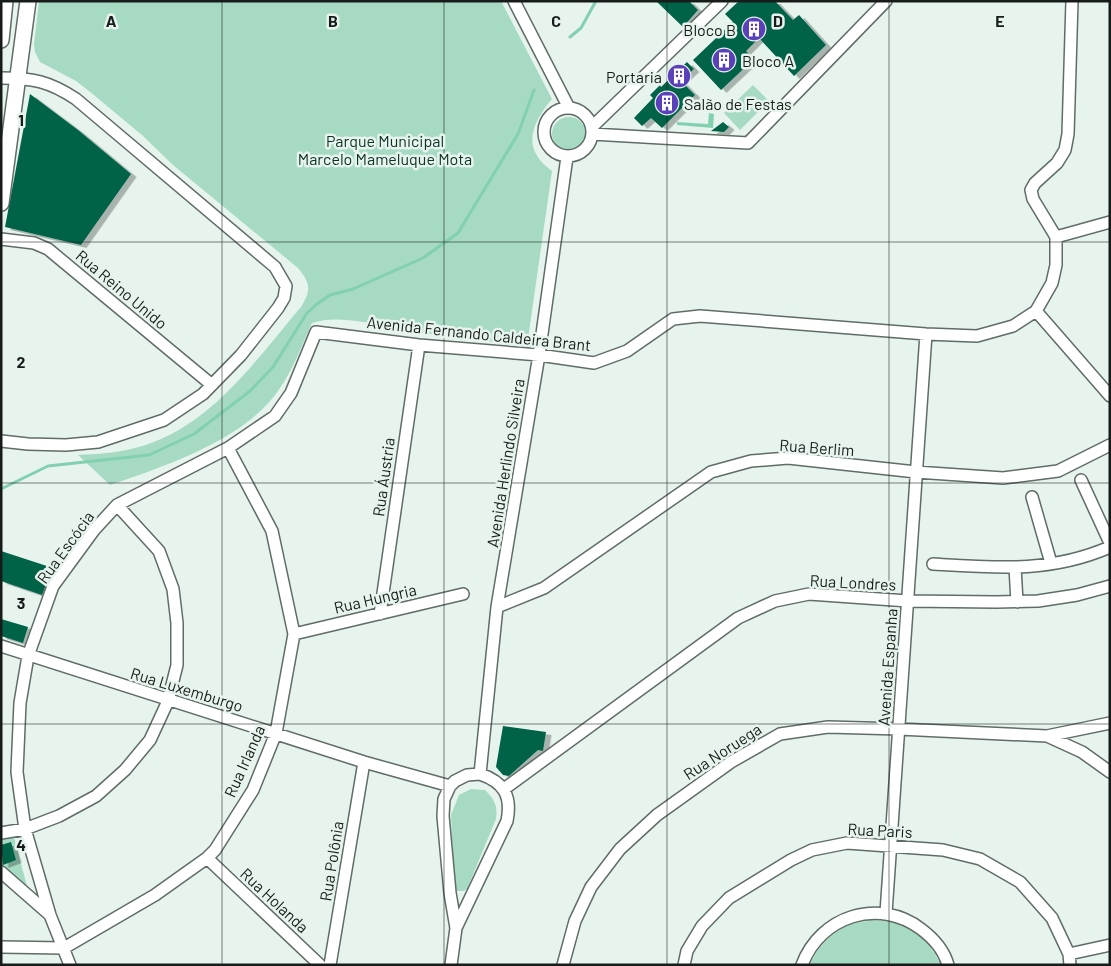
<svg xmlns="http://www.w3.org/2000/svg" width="1111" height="966" font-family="Barlow,sans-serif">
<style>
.green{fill:#a6dac3}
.water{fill:#82d0b0}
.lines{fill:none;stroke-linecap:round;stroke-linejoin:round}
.stream{stroke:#82d0b0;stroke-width:3}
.building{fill:#026247;filter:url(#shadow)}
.minor-casing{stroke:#606c66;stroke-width:14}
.tertiary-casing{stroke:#606c66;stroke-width:18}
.minor{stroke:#fff;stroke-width:11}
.tertiary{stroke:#fff;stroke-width:15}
.grid{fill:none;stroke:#171c1a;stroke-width:1;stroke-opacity:0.55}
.labels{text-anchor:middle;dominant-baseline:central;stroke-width:5;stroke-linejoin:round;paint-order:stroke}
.poi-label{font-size:16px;fill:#171c1a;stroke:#e6f4ed;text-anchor:end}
.park-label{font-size:16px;fill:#0d3225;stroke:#e6f4ed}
.street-label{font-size:16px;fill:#171c1a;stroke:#e6f4ed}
.grid-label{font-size:16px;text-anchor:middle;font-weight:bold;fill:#171c1a;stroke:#e6f4ed;stroke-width:5;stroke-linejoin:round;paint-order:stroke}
</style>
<defs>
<filter id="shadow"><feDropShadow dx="5.5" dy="3" stdDeviation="0" flood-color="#0004"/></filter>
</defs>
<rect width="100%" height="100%" fill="#e6f4ed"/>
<path class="green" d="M39 1H501L552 99C531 124 521 149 552 171L527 346C490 341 452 337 415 332 384 327 342 313 312 323 302 344 294 368 280 388 247 439 166 466 110 485L78 455C97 454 116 453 135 448 209 429 254 362 301 307 311 290 311 284 298 268L173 165 143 136 89 91 76 81 40 62 35 52 34 45Z
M753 85 769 101 740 130 724 113Z
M552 134a17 17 0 1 1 34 0a17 17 0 1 1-34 0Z
M471 789 485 790C494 799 498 805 496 819L467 889 464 891H457L454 884 451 815 459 795Z
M14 837 28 890 1 866V838Z
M872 920C880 921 889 921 896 923 917 929 932 946 941 965H810C817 947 831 933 849 925 856 922 865 922 872 920Z"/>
<path class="water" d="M709 113 714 114 713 128 677 125V122L708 124Z"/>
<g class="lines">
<path class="stream" d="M570 37 581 28 596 1
M1 489 48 466 149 455 194 434 250 391 273 367 307 313 317 304 330 295 353 289 423 258 458 233 518 134 534 90"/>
</g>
<path class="building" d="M656 1H689L698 10 683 27Z
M739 1H775L793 20 799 15 826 45 794 76 759 38 746 51 754 59 721 90 693 60 733 22 725 14Z
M687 62 694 69 681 81 695 95 662 128 651 118 642 126 634 118 653 98 650 95 660 85 661 87Z
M30 94 78 130 131 174 81 245 5 227Z
M723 122 729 127 724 132 711 131Z
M1 551 56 569 47 582 42 595 1 581Z
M1 619 28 627 23 643 1 636Z
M503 726 546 732 543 751 538 750 509 776 503 775 496 767Z
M11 842 16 860 3 865 1 845Z"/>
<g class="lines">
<g class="minor-casing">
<path id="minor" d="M514 1 569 108
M1 78C32 78 49 81 76 99L275 267 286 286 284 298 278 308 241 355 203 394 164 420 98 442 66 445 28 444 1 441
M544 132a24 24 0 1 1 48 0a24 24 0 1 1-48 0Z
M592 127 722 1
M592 134 748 143 886 1
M1056 237 1110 222
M1 239 34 243 48 249 212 385
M1036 311 1110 396
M1081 480 1110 543
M1032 497 1051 563
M933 564C997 568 1050 573 1110 547
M1015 567 1017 602
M497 607 544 588 711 472 751 461 788 458 916 472 1003 478 1058 471 1110 445
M380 614 419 345
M294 634 463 594
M1 646 364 762 450 786
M1047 736 1082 752 1110 772
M480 774 497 607 539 355 567 157
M480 774C504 782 512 796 507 821L456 928 450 893 443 816 444 799 450 786 455 781 467 775Z
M504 789 738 618 775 601 809 594 908 601 996 602 1038 601 1077 595 1110 586
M1 833 25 829 59 816 96 796 125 770 150 740 168 701 177 665V623L173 589 159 551 117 505
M207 858 320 965
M1 872 49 914
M886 913 926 334
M1 947 64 948 155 895 207 858 215 850 253 790 276 733 294 634 272 531 228 448
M1069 954 1110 945
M70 965 50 915 25 829 17 772 20 703 28 656 53 586 94 530 117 505 228 448 275 416 291 393 316 332 419 345 539 355 594 363 627 351 673 319 700 316 926 334 977 336 1013 326 1036 311 1052 283 1056 265V237L1033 199 1031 190 1035 183 1057 163 1065 150 1068 134 1072 1
M330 965 364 762
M451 965 456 928
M563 965 575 921 591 887 620 849 657 815 731 762 780 734 828 727 899 729 1047 736 1110 723
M684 965 687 951 702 926 729 898 791 860 812 850 847 843 943 850 980 859 1020 882 1052 918 1069 954 1070 965
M802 965C820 916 879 897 921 929 933 938 944 950 948 965"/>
</g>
<g class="tertiary-casing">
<path id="tertiary" d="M1 40 5 1
M1 203 28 1"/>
</g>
<use href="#minor" class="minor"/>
<use href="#tertiary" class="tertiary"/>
</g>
<path class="grid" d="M222 1V965M444 1V965M667 1V965M889 1V965M1 242H1110M1 483H1110M1 724H1110"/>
<defs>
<g id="building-disc" transform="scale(1.25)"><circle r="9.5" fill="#5a40b9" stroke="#e6f4ed"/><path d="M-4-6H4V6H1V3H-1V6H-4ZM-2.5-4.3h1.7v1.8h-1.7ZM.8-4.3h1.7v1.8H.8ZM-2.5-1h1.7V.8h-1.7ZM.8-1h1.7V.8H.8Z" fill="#fff"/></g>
</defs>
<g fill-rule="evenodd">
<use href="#building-disc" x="754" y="29"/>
<use href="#building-disc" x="724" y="60"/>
<use href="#building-disc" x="679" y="76"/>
<use href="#building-disc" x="667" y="103"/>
</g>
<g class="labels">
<g class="poi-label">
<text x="736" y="29">Bloco B</text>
<text x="742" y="60" text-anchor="start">Bloco A</text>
<text x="662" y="76">Portaria</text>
<text x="684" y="103" text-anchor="start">Salão de Festas</text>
</g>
<g class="park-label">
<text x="385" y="140">Parque Municipal<tspan x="385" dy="18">Marcelo Mameluque Mota</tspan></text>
</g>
<g class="street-label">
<text transform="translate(122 289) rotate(40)">Rua Reino Unido</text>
<text transform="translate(479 333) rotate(6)">Avenida Fernando Caldeira Brant</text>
<text transform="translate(817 447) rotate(4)">Rua Berlim</text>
<text transform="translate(505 463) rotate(-81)">Avenida Herlindo Silveira</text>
<text transform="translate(383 477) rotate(-82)">Rua Áustria</text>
<text transform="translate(65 547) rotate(-54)">Rua Escócia</text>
<text transform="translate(853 582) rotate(3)">Rua Londres</text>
<text transform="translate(375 598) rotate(-13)">Rua Hungria</text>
<text transform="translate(887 667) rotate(-86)">Avenida Espanha</text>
<text transform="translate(187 689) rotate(17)">Rua Luxemburgo</text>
<text transform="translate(722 751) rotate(-33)">Rua Noruega</text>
<text transform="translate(244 761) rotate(-66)">Rua Irlanda</text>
<text transform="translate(880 830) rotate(3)">Rua Paris</text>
<text transform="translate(331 861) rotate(-81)">Rua Polônia</text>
<text transform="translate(275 900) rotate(43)">Rua Holanda</text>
</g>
</g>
<g class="grid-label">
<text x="111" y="27">A</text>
<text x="333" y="27">B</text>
<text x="556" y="27">C</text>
<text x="778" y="27">D</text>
<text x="1000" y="27">E</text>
<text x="21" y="126">1</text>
<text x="21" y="368">2</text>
<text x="21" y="609">3</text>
<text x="21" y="851">4</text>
</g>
<rect width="1111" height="966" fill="none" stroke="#171c1a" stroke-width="5"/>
</svg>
